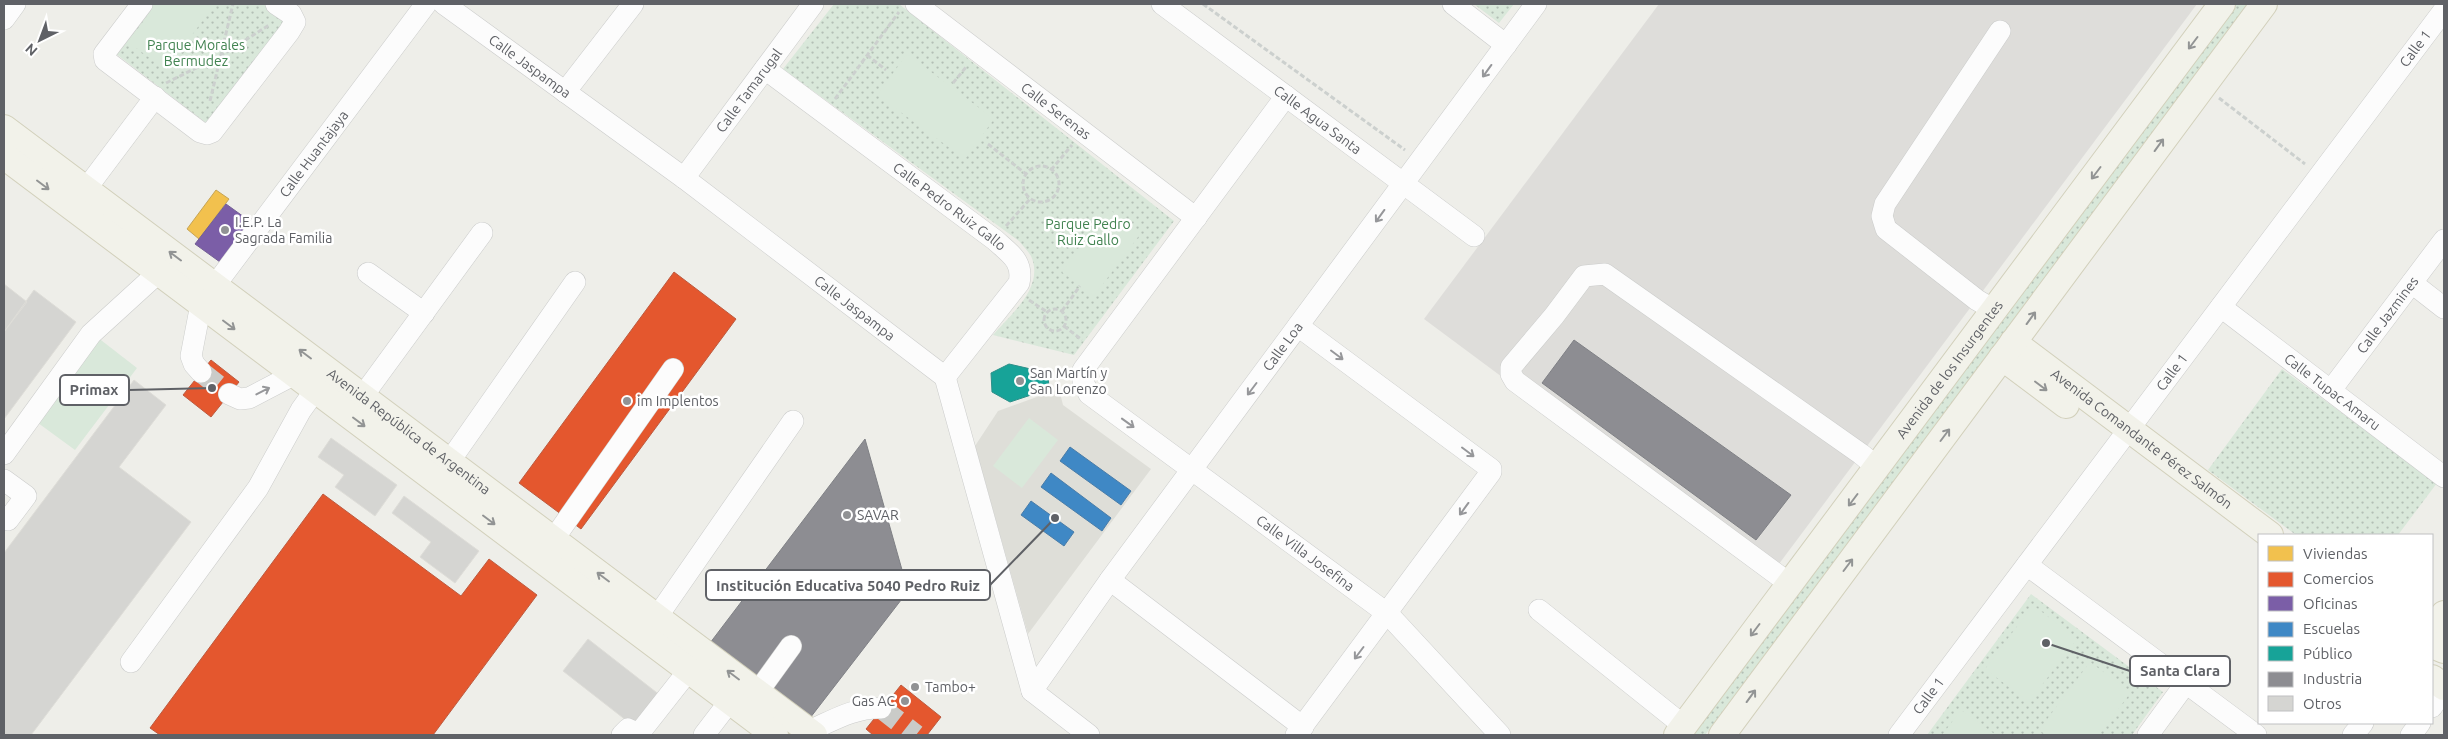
<svg xmlns="http://www.w3.org/2000/svg" width="2448" height="739" font-family="Ubuntu,sans-serif">
<style>
.industrial{fill:#deddda}
.education{fill:#deded8}
.grass{fill:url(#grass-dots)}
.garden{fill:#d9e8da}
.homes{fill:#f2c14e;stroke:#c6a455}
.shops{fill:#e4572e;stroke:#bc5a3f}
.offices{fill:#7b5ea7;stroke:#735f94}
.schools{fill:#3f88c5;stroke:#497ca8}
.public{fill:#17a398;stroke:#2d8f89}
.industry{fill:#8d8d92;stroke:#7f8085}
.building{fill:#d5d5d2;stroke:#deddd8}
.lines{fill:none;stroke-linecap:round;stroke-linejoin:round}
.minor-tunnel{stroke:#cacbc8;stroke-width:21;stroke-dasharray:21 11;stroke-linecap:butt}
.minor-casing{stroke:#cbcccb;stroke-width:22}
.major-casing{stroke:#d2d0bb;stroke-width:28}
.path{stroke:#ccd0ce;stroke-width:3;stroke-dasharray:5 2.5;stroke-linecap:butt}
.minor{stroke:#fcfcfc;stroke-width:21}
.major{stroke:#f2f2ea;stroke-width:26}
.oneway{stroke:#929494}
.oneway2{stroke:#96979a}
.poi-dot{fill:#919294;stroke:#fff;stroke-width:2}
.labels{text-anchor:middle;dominant-baseline:central;stroke-width:5;stroke-linejoin:round;paint-order:stroke}
.park-label{font-size:14px;fill:#428351;stroke:#fff}
.street-label{font-size:14px;fill:#5f6166;stroke:#fff}
.poi-label{font-size:14px;fill:#5f6166;stroke:#fff;text-anchor:start}
.leader{fill:none;stroke:#5f6166;stroke-width:2}
.callout-dot{fill:#5f6166;stroke:#fff;stroke-width:2}
.callout{fill:#fff;stroke:#5f6166;stroke-width:2}
.callout-label{font-size:15px;text-anchor:middle;font-weight:bold;fill:#5f6166}
</style>
<defs>
<pattern id="grass-dots" width="8" height="8" patternUnits="userSpaceOnUse" patternTransform="scale(1.25)"><rect width="8" height="8" fill="#d9e8da"/><path d="M2 2h.1M6 6h.1" fill="none" stroke="#b3bfb5" stroke-width="1.8" stroke-linecap="round"/></pattern>
</defs>
<rect width="100%" height="100%" fill="#eeeee9"/>
<path class="industrial" d="M1659 4H2197L1770 576 1424 319Z"/>
<path class="education" d="M1059 389 1063 405 1151 469 1028 634 975 446 998 411Z"/>
<path class="grass" d="M145 4H265L286 19 206 123 111 50Z
M834 4H899L1174 221 1074 355 993 335C1011 314 1045 287 1031 256 1028 251 1023 246 1019 241L783 69Z
M1474 4H1514L1499 23Z
M2234 4H2252L1705 735H1689Z
M2282 369 2437 483 2398 535H2296L2208 470Z
M2031 594 2163 692 2132 735H1927Z"/>
<path class="garden" d="M156 4H206L212 8 166 70 128 42Z
M907 54 994 119 965 159 877 95Z
M1109 209 1141 233 1094 296 1062 272Z
M97 337 137 368 75 450 34 420Z
M1029 418 1058 440 1022 488 993 466Z
M2033 605 2077 639 2029 702 1985 669Z
M2090 662 2131 692 2099 735H2046L2039 730Z
M1961 710 1996 735H1942Z"/>
<path class="homes" d="M216 190 229 199 199 239 187 229Z"/>
<path class="shops" d="M674 272 736 319 581 529 519 483Z
M211 360 239 382 211 417 183 395Z
M323 494 461 596 489 559 537 595 433 735H160L150 728Z
M901 685 941 717 927 735H873L866 729Z"/>
<path class="offices" d="M226 204 251 222 220 262 195 244Z"/>
<path class="schools" d="M1070 447 1131 491 1121 505 1060 461Z
M1051 473 1111 518 1102 531 1041 487Z
M1031 501 1074 532 1064 546 1021 515Z"/>
<path class="public" d="M1009 364 1048 373 1049 389 1010 402 992 392 991 373Z"/>
<path class="industry" d="M1574 340 1791 495 1756 540 1542 383Z
M865 439 908 591 810 718 710 643Z"/>
<path class="building" d="M4 284 27 302 4 332Z
M34 290 76 322 4 419V332Z
M134 380 166 405 119 467 191 522 31 735H4V553Z
M331 438 397 485 375 516 335 487 344 475 318 457Z
M404 496 479 551 455 583 420 557 431 542 392 513Z
M588 639 661 696 636 728 563 671Z"/>
<g class="lines">
<path class="minor-tunnel" d="M201 372 229 394
M881 708 916 735"/>
<g class="minor-casing">
<g id="minor">
<path d="M142 4 104 54 105 60 200 132 207 134 212 132 289 32 295 22 291 14 276 4"/>
<path id="s1" d="M444 4 684 178 945 377 1032 691 1089 735"/>
<path id="s2" d="M916 4 1196 218"/>
<path id="s3" d="M1162 4 1474 236"/>
<path d="M1453 4 1506 45"/>
<path d="M4 19 15 4"/>
<path id="s4" d="M765 69 995 240C1009 253 1024 261 1019 283L945 377"/>
<path d="M565 92 633 4"/>
<path id="s5" d="M1286 96 1083 370V382L1089 394 1388 614 1500 735"/>
<path id="s6" d="M684 178 813 4"/>
<path d="M86 189 155 97"/>
<path d="M368 273 424 313"/>
<path d="M2412 283 2444 308"/>
<path id="s7" d="M2221 307 2444 477"/>
<path d="M1994 310 1977 300 1886 229 1882 216 1885 204 2000 31"/>
<path id="s8" d="M201 372 194 364 191 356 201 304 426 4"/>
<path id="s9" d="M2331 390 2444 240"/>
<path d="M229 394 240 399 249 398 295 374"/>
<path d="M362 397 482 233"/>
<path d="M4 454 91 334 159 272"/>
<path d="M449 462 575 282"/>
<path d="M4 480 26 496 8 520"/>
<path d="M553 540 673 369"/>
<path d="M2027 565 2256 735"/>
<path d="M1110 580 1303 727"/>
<path d="M1790 584 1515 381 1511 374V367L1554 316 1584 276 1605 274 1861 454 1877 467"/>
<path d="M1539 610 1684 726"/>
<path d="M657 617 793 421"/>
<path d="M131 662 258 488 301 410 324 378"/>
<path id="s10" d="M1032 691 1110 580 1536 4"/>
<path d="M757 693 791 646"/>
<path d="M2432 707 2444 689"/>
<path d="M809 731C832 721 855 707 881 708"/>
<path d="M622 735 628 729 637 733 641 731 689 670"/>
<path d="M704 735 730 701"/>
<path d="M1296 735 1491 472V469L1298 326"/>
<path id="s11" d="M1899 735 2444 10"/>
<path d="M2148 735 2186 683"/>
<path d="M2353 735 2363 723"/>
<path d="M2411 735 2420 723"/>
</g>
</g>
<g class="major-casing">
<g id="major">
<path id="s12" d="M4 128 814 735"/>
<path d="M4 156 775 735"/>
<path id="s13" d="M2013 342 2270 535"/>
<path d="M2002 357 2066 405"/>
<path d="M2432 631 2444 614"/>
<path d="M2432 645 2444 650"/>
<path d="M2432 678 2444 687"/>
<path id="s14" d="M1677 735 2222 4"/>
<path d="M1722 735 2264 4"/>
</g>
</g>
<path class="path" d="M1203 4 1405 150
M867 55 886 70
M166 83 222 55 269 25
M953 83 967 66
M2219 98 2305 164
M835 99 899 12
M210 101 233 4
M988 144 1026 174
M1023 184a18 18 0 1 1 36 0a18 18 0 1 1-36 0Z
M1051 170 1072 145
M1006 226 1030 199
M1029 300 1047 312
M1044 320a11 11 0 1 1 22 0a11 11 0 1 1-22 0Z
M1062 311 1080 286
M1064 326 1082 340"/>
<use href="#minor" class="minor"/>
<use href="#major" class="major"/>
</g>
<defs><path id="oneway-shaft" d="M-6 0H5M1.5-3L5.5 0L1.5 3" fill="none" stroke-width="1.6" stroke-linecap="round" stroke-linejoin="round" transform="scale(1.25)"/></defs>
<g class="oneway">
<use href="#oneway-shaft" transform="translate(2193 43) rotate(127)"/>
<use href="#oneway-shaft" transform="translate(2159 145) rotate(-54)"/>
<use href="#oneway-shaft" transform="translate(2096 173) rotate(127)"/>
<use href="#oneway-shaft" transform="translate(43 185) rotate(37)"/>
<use href="#oneway-shaft" transform="translate(175 256) rotate(-143)"/>
<use href="#oneway-shaft" transform="translate(2031 318) rotate(-54)"/>
<use href="#oneway-shaft" transform="translate(229 325) rotate(37)"/>
<use href="#oneway-shaft" transform="translate(305 354) rotate(-143)"/>
<use href="#oneway-shaft" transform="translate(2041 386) rotate(37)"/>
<use href="#oneway-shaft" transform="translate(359 422) rotate(37)"/>
<use href="#oneway-shaft" transform="translate(1945 435) rotate(-53)"/>
<use href="#oneway-shaft" transform="translate(1853 500) rotate(127)"/>
<use href="#oneway-shaft" transform="translate(489 520) rotate(37)"/>
<use href="#oneway-shaft" transform="translate(1848 565) rotate(-53)"/>
<use href="#oneway-shaft" transform="translate(603 577) rotate(-143)"/>
<use href="#oneway-shaft" transform="translate(1755 630) rotate(127)"/>
<use href="#oneway-shaft" transform="translate(733 675) rotate(-143)"/>
<use href="#oneway-shaft" transform="translate(1751 696) rotate(-54)"/>
</g>
<g class="oneway2">
<use href="#oneway-shaft" transform="translate(1487 71) rotate(126)"/>
<use href="#oneway-shaft" transform="translate(1380 216) rotate(126)"/>
<use href="#oneway-shaft" transform="translate(1337 355) rotate(37)"/>
<use href="#oneway-shaft" transform="translate(1252 389) rotate(127)"/>
<use href="#oneway-shaft" transform="translate(263 391) rotate(-27)"/>
<use href="#oneway-shaft" transform="translate(1128 423) rotate(36)"/>
<use href="#oneway-shaft" transform="translate(1468 452) rotate(37)"/>
<use href="#oneway-shaft" transform="translate(1464 509) rotate(126)"/>
<use href="#oneway-shaft" transform="translate(1359 653) rotate(127)"/>
</g>
<g class="poi-dot">
<circle cx="225" cy="230" r="5"/>
<circle cx="1020" cy="381" r="5"/>
<circle cx="627" cy="401" r="5"/>
<circle cx="847" cy="515" r="5"/>
<circle cx="915" cy="687" r="5"/>
<circle cx="905" cy="701" r="5"/>
</g>
<g class="labels">
<g class="park-label">
<text x="196" y="45">Parque Morales<tspan x="196" dy="16">Bermudez</tspan></text>
<text x="1088" y="224">Parque Pedro<tspan x="1088" dy="16">Ruiz Gallo</tspan></text>
</g>
<g class="street-label">
<text stroke="none"><textPath href="#s11" startOffset="859">Calle 1</textPath></text>
<text stroke="none"><textPath href="#s1" startOffset="106">Calle Jaspampa</textPath></text>
<text stroke="none"><textPath href="#s6" startOffset="109">Calle Tamarugal</textPath></text>
<text stroke="none"><textPath href="#s2" startOffset="176">Calle Serenas</textPath></text>
<text stroke="none"><textPath href="#s3" startOffset="194">Calle Agua Santa</textPath></text>
<text stroke="none"><textPath href="#s8" startOffset="260">Calle Huantajaya</textPath></text>
<text stroke="none"><textPath href="#s4" startOffset="230">Calle Pedro Ruiz Gallo</textPath></text>
<text stroke="none"><textPath href="#s1" startOffset="511">Calle Jaspampa</textPath></text>
<text stroke="none"><textPath href="#s9" startOffset="94">Calle Jazmines</textPath></text>
<text stroke="none"><textPath href="#s10" startOffset="426">Calle Loa</textPath></text>
<text stroke="none"><textPath href="#s14" startOffset="456">Avenida de los Insurgentes</textPath></text>
<text stroke="none"><textPath href="#s11" startOffset="454">Calle 1</textPath></text>
<text stroke="none"><textPath href="#s7" startOffset="140">Calle Tupac Amaru</textPath></text>
<text stroke="none"><textPath href="#s12" startOffset="506">Avenida República de Argentina</textPath></text>
<text stroke="none"><textPath href="#s13" startOffset="161">Avenida Comandante Pérez Salmón</textPath></text>
<text stroke="none"><textPath href="#s5" startOffset="635">Calle Villa Josefina</textPath></text>
<text stroke="none"><textPath href="#s11" startOffset="49">Calle 1</textPath></text>
</g>
<g class="poi-label">
<text x="235" y="222">I.E.P. La<tspan x="235" dy="16">Sagrada Familia</tspan></text>
<text x="1030" y="373">San Martín y<tspan x="1030" dy="16">San Lorenzo</tspan></text>
<text x="637" y="401">im Implentos</text>
<text x="857" y="515">SAVAR</text>
<text x="925" y="687">Tambo+</text>
<text x="895" y="701" text-anchor="end">Gas AC</text>
</g>
</g>
<path class="leader" d="M212 388L129 390M1055 518L990 585M2046 643L2130 671"/>
<g class="callout-dot">
<circle cx="212" cy="388" r="5"/>
<circle cx="1055" cy="518" r="5"/>
<circle cx="2046" cy="643" r="5"/>
</g>
<g class="callout">
<rect x="60" y="375" width="69" height="30" rx="5"/>
<rect x="706" y="570" width="284" height="30" rx="5"/>
<rect x="2130" y="656" width="100" height="30" rx="5"/>
</g>
<g class="callout-label">
<text x="94" y="395">Primax</text>
<text x="848" y="591">Institución Educativa 5040 Pedro Ruiz</text>
<text x="2180" y="676">Santa Clara</text>
</g>
<rect width="2448" height="739" fill="none" stroke="#5f6166" stroke-width="10"/>
<rect x="2258" y="534" width="175" height="190" fill="#ffffff" stroke="#bfc0c2"/>
<rect x="2268" y="546" width="25" height="15" fill="#f2c14e" stroke="#bfc0c2"/>
<text x="2303" y="559" font-size="15" fill="#5f6166">Viviendas</text>
<rect x="2268" y="572" width="25" height="15" fill="#e4572e" stroke="#bfc0c2"/>
<text x="2303" y="584" font-size="15" fill="#5f6166">Comercios</text>
<rect x="2268" y="596" width="25" height="15" fill="#7b5ea7" stroke="#bfc0c2"/>
<text x="2303" y="609" font-size="15" fill="#5f6166">Oficinas</text>
<rect x="2268" y="622" width="25" height="15" fill="#3f88c5" stroke="#bfc0c2"/>
<text x="2303" y="634" font-size="15" fill="#5f6166">Escuelas</text>
<rect x="2268" y="646" width="25" height="15" fill="#17a398" stroke="#bfc0c2"/>
<text x="2303" y="659" font-size="15" fill="#5f6166">Público</text>
<rect x="2268" y="672" width="25" height="15" fill="#8d8d92" stroke="#bfc0c2"/>
<text x="2303" y="684" font-size="15" fill="#5f6166">Industria</text>
<rect x="2268" y="696" width="25" height="15" fill="#d5d5d2" stroke="#bfc0c2"/>
<text x="2303" y="709" font-size="15" fill="#5f6166">Otros</text>
<g transform="translate(40 40) rotate(222)" stroke="#ffffff" stroke-width="4" paint-order="stroke">
<path d="M0-4L9 19L0 12L-9 19Z" fill="#5f6166"/>
<text y="-8" font-size="14" font-weight="bold" text-anchor="middle" fill="#5f6166">N</text>
</g>
</svg>
